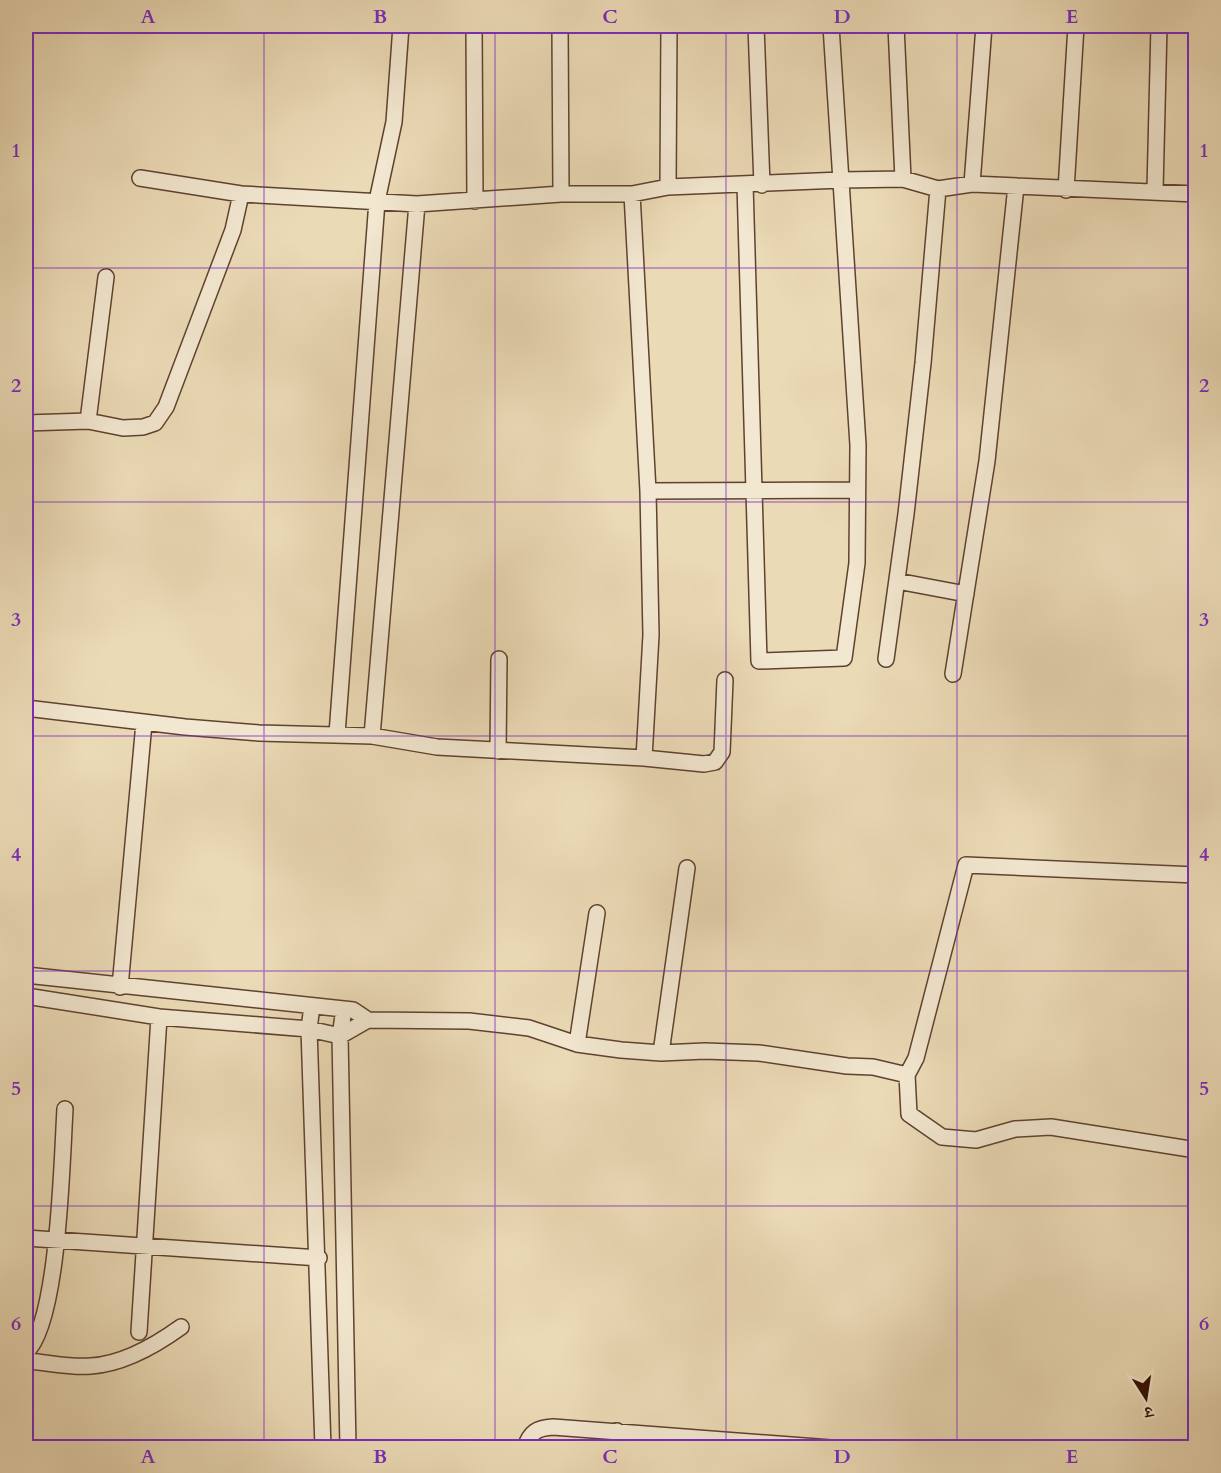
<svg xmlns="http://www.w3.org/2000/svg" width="1221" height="1473" font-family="Cardo,'Noto Serif Devanagari',serif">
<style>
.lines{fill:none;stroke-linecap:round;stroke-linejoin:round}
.minor-casing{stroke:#5f422e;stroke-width:18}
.minor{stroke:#f2e7d0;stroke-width:15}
.grid{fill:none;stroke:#7b2cbf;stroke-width:1.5;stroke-opacity:0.55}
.neatline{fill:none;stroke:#7b2cbf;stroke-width:2}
.grid-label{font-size:20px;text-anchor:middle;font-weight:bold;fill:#7b2cbf}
</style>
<rect width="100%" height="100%" fill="#ebdab6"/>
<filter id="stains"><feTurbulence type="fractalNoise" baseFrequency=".00333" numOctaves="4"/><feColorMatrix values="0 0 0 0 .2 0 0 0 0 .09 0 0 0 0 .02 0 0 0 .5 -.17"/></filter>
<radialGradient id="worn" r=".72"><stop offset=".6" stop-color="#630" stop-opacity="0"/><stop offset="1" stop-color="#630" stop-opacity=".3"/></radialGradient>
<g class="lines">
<g class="minor-casing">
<path id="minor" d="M474 26 475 201
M560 26 561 194
M756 26 762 185
M896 26 903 179
M140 178 241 194 417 204 561 194H632L668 187 841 180 903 179 938 189 972 184 984 26
M745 184 759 661 844 658 857 563 858 445 831 26
M972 184 1196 194
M668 187 669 26
M1066 190 1076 26
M1155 190 1159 26
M632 194 648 491 651 635 644 758
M88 421 106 277
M26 423 88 421 123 428 143 427 155 423 166 407 233 230 241 194
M648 491 857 490
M897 581 966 594
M886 659 906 514 923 363 938 189
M953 674 987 461 1016 186
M26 708 185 727 259 733 372 736 437 747 644 758 704 764 715 762 722 752 725 680
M337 734 377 201 394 122 401 26
M372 736 417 204
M498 751 499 659
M26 975 353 1010 368 1020
M120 987 144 723
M26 996 159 1017 309 1029 340 1036 368 1020 469 1021 529 1028 577 1044 621 1050 661 1053 705 1051 759 1053 847 1066 873 1067 907 1075 909 1114 942 1137 976 1140 1015 1129 1051 1127 1196 1150
M312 1006 309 1029 323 1448
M344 1009 340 1036 348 1448
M577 1044 597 913
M661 1053 687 868
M907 1075 916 1058 966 865 1196 875
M26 1238 319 1258
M139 1332 159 1017
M26 1352C59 1324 62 1156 65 1109
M26 1361C47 1362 69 1368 91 1366 123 1364 156 1345 181 1327
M525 1448C530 1432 537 1428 553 1427L831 1448
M615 1448 617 1431"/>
</g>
<use href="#minor" class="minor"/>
</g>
<path class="grid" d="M264 26V1448M495 26V1448M726 26V1448M957 26V1448M26 268H1196M26 502H1196M26 736H1196M26 971H1196M26 1206H1196"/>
<rect width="1221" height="1473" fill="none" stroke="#ebdab6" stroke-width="66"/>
<g transform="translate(1146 1398) rotate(168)" stroke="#f2e7d0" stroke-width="4.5" paint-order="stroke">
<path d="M0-4.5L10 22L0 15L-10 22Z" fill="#301001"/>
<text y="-9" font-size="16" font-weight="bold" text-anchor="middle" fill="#301001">उ</text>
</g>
<rect x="33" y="33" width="1155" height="1407" class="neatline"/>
<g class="grid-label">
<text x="148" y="23">A</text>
<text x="380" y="23">B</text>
<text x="610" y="23">C</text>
<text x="842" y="23">D</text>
<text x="1072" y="23">E</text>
<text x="16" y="157">1</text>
<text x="1204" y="157">1</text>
<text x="16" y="392">2</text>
<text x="1204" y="392">2</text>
<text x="16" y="626">3</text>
<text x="1204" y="626">3</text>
<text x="16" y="861">4</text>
<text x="1204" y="861">4</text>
<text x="16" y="1095">5</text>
<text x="1204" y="1095">5</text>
<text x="16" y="1330">6</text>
<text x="1204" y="1330">6</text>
<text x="148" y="1463">A</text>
<text x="380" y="1463">B</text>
<text x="610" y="1463">C</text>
<text x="842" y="1463">D</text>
<text x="1072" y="1463">E</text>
</g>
<rect width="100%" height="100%" filter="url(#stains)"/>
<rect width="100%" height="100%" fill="url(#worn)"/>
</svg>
